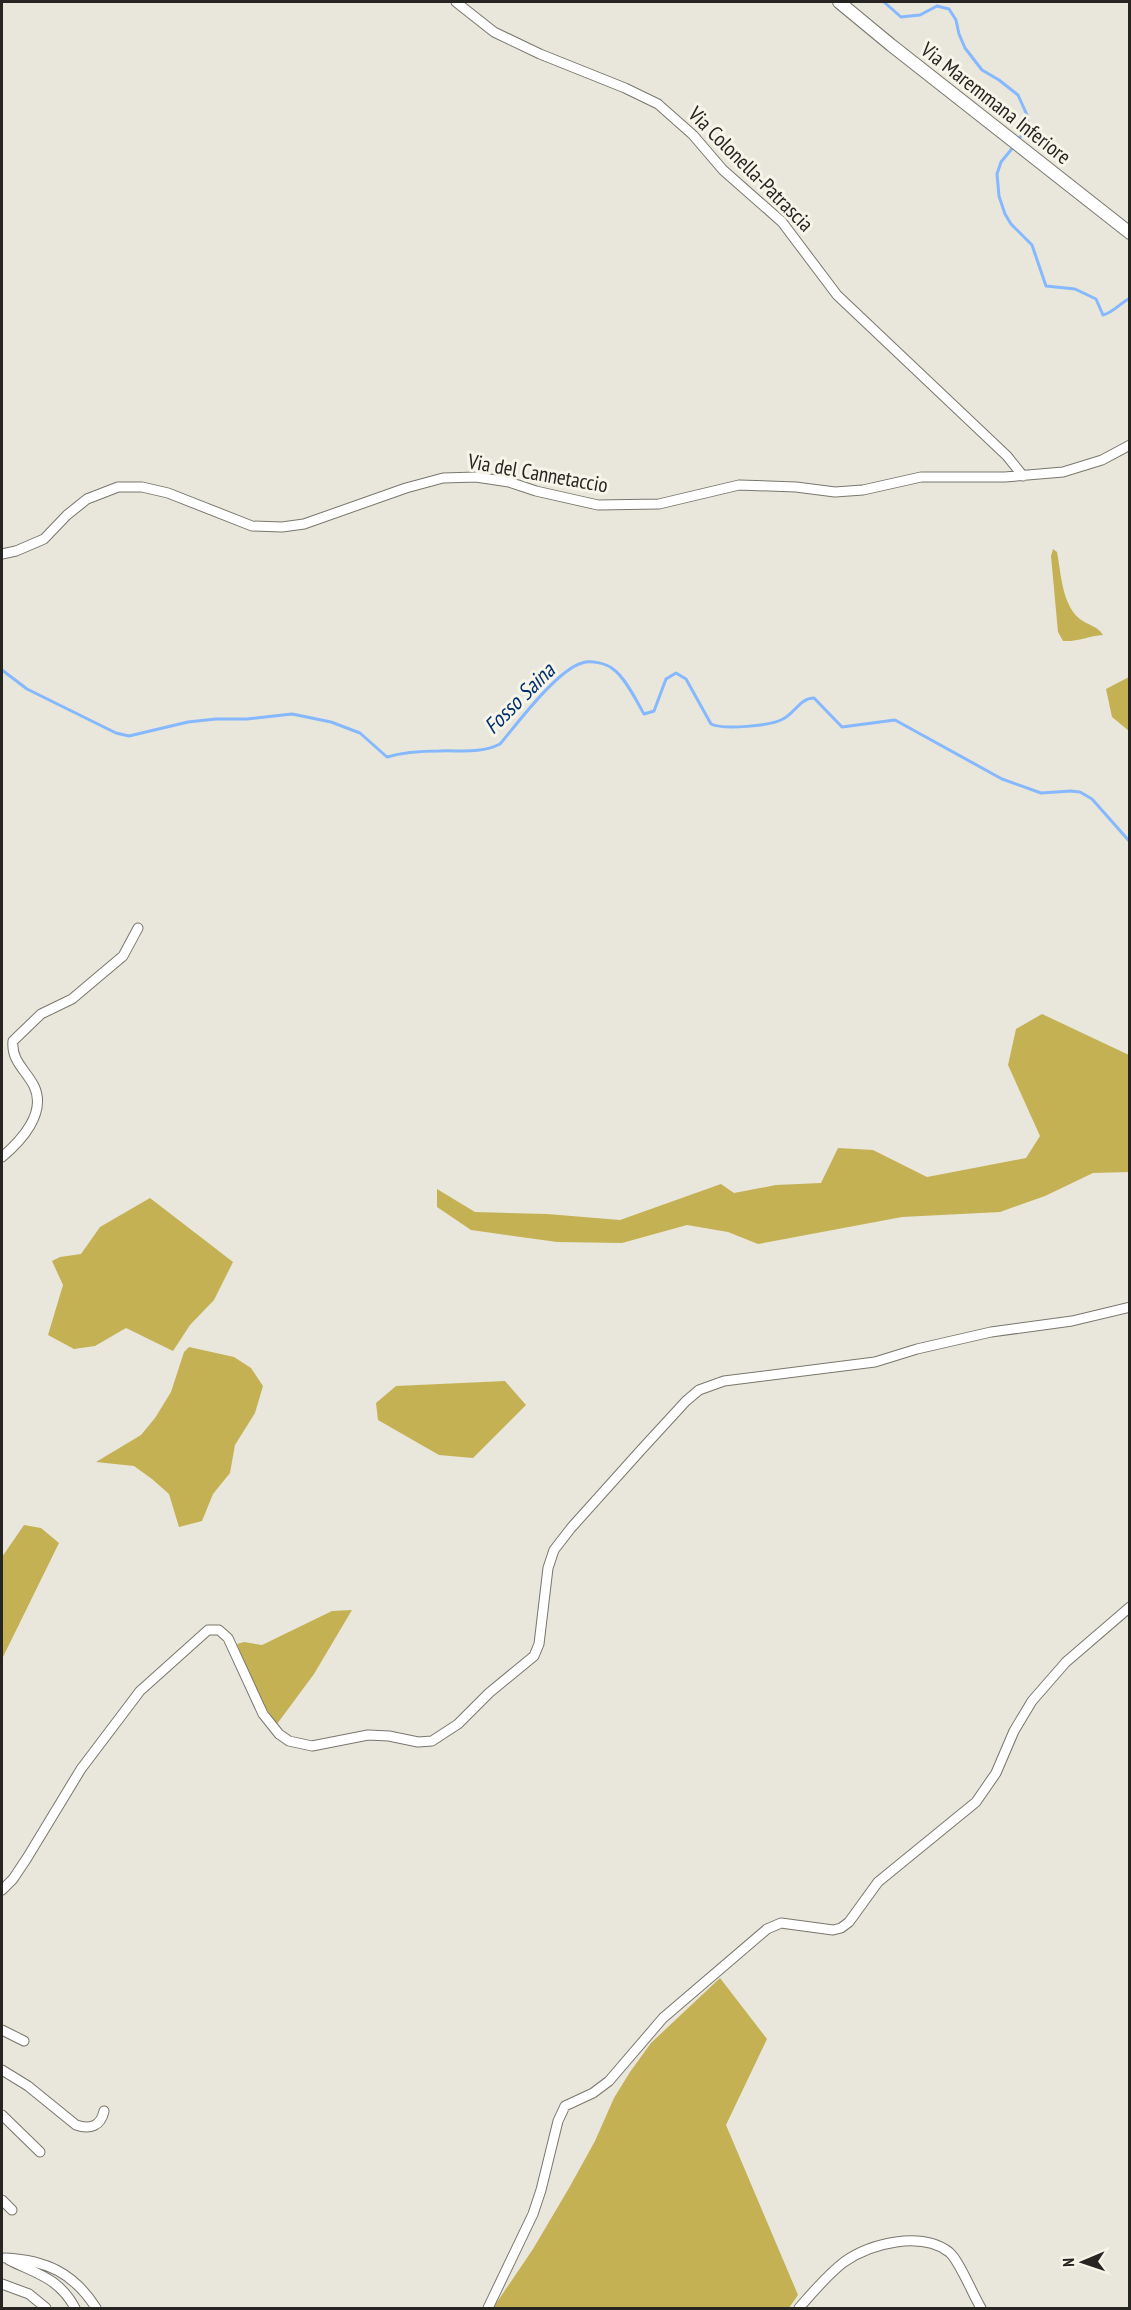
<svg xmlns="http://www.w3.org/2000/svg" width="1131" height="2310" font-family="'PT Sans Narrow',sans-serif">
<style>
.forest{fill:#c4b154}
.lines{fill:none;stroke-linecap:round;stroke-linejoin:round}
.stream{stroke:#85b8ff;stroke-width:3}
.minor-casing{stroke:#79776d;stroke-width:11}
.major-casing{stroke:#79776d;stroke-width:14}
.minor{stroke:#fff;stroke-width:9}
.major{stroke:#fff;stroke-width:12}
.labels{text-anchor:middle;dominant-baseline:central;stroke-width:6;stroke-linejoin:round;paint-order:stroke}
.street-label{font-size:21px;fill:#262521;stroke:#f7f4e9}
.water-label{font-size:22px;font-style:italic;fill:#00316e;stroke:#f7f4e9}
</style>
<rect width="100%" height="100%" fill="#e9e7db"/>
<path class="forest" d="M1053 549 1057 552C1061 573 1062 605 1080 619 1087 625 1098 626 1103 635 1089 636 1077 642 1063 641L1058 632 1051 556Z
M1129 677V731L1112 717 1106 689Z
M1042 1014 1129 1055V1172L1093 1173 1045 1196 1000 1212 902 1217 758 1244 728 1232 687 1225 622 1243 557 1242 471 1230 437 1207V1189L475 1212 547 1214 620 1220 721 1184 734 1193 776 1185 821 1183 838 1148 873 1150 927 1177 1026 1158 1040 1136 1008 1065 1016 1029Z
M150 1198 233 1262 214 1300 190 1325 173 1351 126 1328 95 1346 74 1349 48 1335 63 1285 52 1261 60 1257 81 1254 100 1227Z
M189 1347 234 1357 251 1368 263 1386 255 1413 235 1445 230 1473 213 1494 202 1521 179 1527 169 1494 152 1479 134 1466 96 1462 141 1435 155 1418 171 1392 184 1352Z
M505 1381 526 1405 473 1458 439 1455 378 1420 376 1403 396 1386Z
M24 1525 41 1528 59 1543 2 1659V1557Z
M352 1610 314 1674 277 1724 258 1697 237 1644 244 1642 262 1645 332 1611Z
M720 1978 767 2039 726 2125 798 2295 789 2308H493L533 2249 569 2188 595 2141 614 2098 630 2072 651 2043Z"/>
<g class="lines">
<path class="stream" d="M884 2 901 17 920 15 937 6 949 9 956 20 959 34 965 48 982 70 999 80 1018 95 1027 115 1028 126 1018 140
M1015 145 1001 162 997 174 999 196 1005 214 1011 224 1032 245 1046 286 1075 289 1096 299 1103 315C1114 312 1119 304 1130 298
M2 670 27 689 116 733 129 736 188 722 216 719H247L292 714 331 722 360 733 387 757C404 752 422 751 439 751 460 750 480 754 500 744 517 724 557 670 582 663 590 660 606 663 613 669 625 677 637 702 644 714L654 711 666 679 676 673 686 679 711 724C724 730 770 726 783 719 795 713 800 698 814 698L842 727 895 720 1002 779 1041 793 1071 791 1080 792 1092 799 1130 842"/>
<g class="minor-casing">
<path id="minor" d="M456 2 494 32 540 54 625 88 658 104 693 135 723 170 782 222 837 295 1007 456 1023 476
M2 554 16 551 44 539 67 515 87 499 118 487H142L168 493 252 526 282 527 304 524 406 488 443 478 476 477 509 482 536 491 598 505 659 504 739 485 796 487 835 492 863 490 921 477H1005L1063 472 1102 460 1130 445
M2 1157C21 1141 47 1113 34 1086 26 1070 11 1061 13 1041L41 1014 72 999 123 956 138 928
M2 1890 13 1879 27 1858 81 1769 140 1691 208 1630H219L228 1638 263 1714 279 1734 289 1741 312 1746 368 1735 389 1736 418 1742 432 1741 458 1724 489 1693 534 1656 539 1644 548 1568 554 1550 571 1528 641 1450 686 1401 699 1390 724 1381 875 1362 917 1349 991 1332 1072 1321 1130 1307
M2 2030 24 2041
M2 2070 28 2086 76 2125C90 2130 101 2126 104 2111
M2 2115 40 2152
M2 2200 12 2210
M5 2258C46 2260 74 2273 96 2308
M9 2260C37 2274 59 2278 75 2308
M2 2284 29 2294 46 2308
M488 2308 533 2214 541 2190 558 2121 565 2106 593 2093 609 2081 663 2018 767 1929 781 1923 833 1930 841 1928 849 1922 878 1882 976 1802 996 1773 1014 1731 1032 1701 1066 1662 1130 1607
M799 2308C813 2292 827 2275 844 2262 871 2243 921 2231 949 2252 959 2260 973 2295 981 2308"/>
</g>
<g class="major-casing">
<path id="major" d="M839 2 891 45 1130 233"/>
</g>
<use href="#minor" class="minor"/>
<use href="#major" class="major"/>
</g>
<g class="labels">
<g class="street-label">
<text transform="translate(996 103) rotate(38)">Via Maremmana Inferiore</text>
<text transform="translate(751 169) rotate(45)">Via Colonella-Patrascia</text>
<text transform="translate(538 473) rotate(10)">Via del Cannetaccio</text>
</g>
<g class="water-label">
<text transform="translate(519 698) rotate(-45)">Fosso Saina</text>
</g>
</g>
<rect width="1131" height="2310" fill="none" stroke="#262521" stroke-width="6"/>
<g transform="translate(1083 2262) rotate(268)" stroke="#f7f4e9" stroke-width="4.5" paint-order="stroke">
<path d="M0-4.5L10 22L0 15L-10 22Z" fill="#262521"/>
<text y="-9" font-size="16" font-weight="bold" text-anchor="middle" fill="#262521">N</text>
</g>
</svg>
